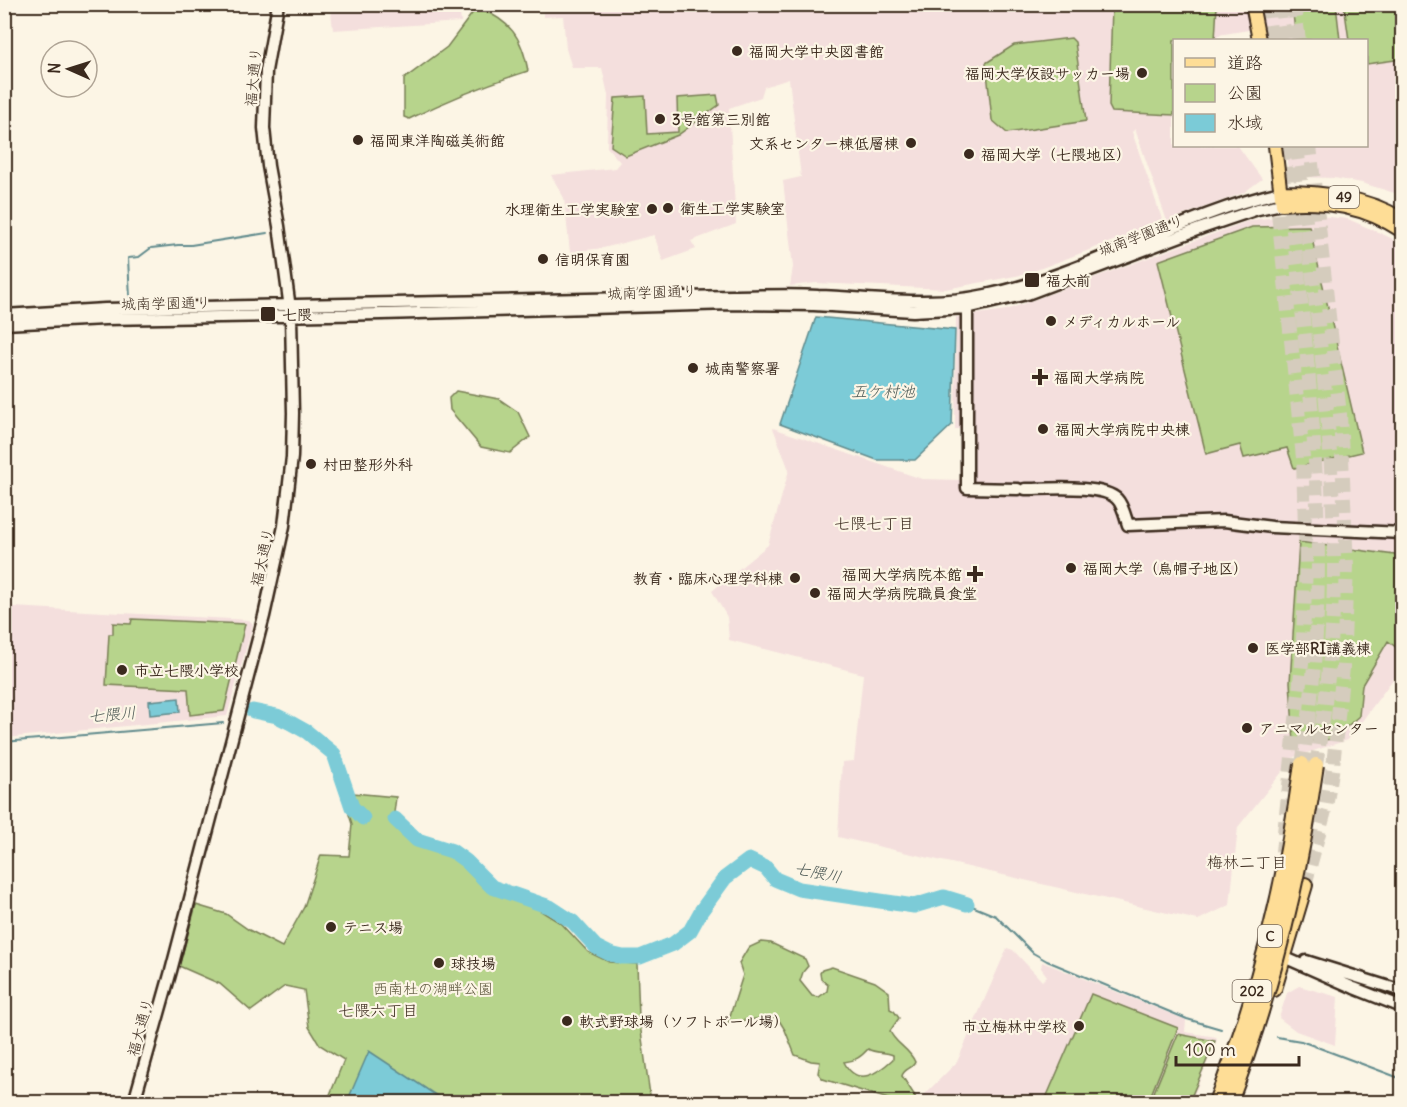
<svg xmlns="http://www.w3.org/2000/svg" width="1407" height="1107" font-family="Delius,'Klee One',sans-serif">
<style>
.built{fill:#f4dfdd}
.green{fill:#b7d48c;stroke:#797f55;stroke-width:1.5;fill-rule:evenodd}
.water{fill:#7bcbd7;stroke:#618b8d;stroke-width:1.5}
.lines{fill:none;stroke-linecap:round;stroke-linejoin:round}
.stream{stroke:#618b8d;stroke-width:2}
.river{stroke:#7bcbd7;stroke-width:15}
.highway-tunnel{stroke:#d5ccbd;stroke-width:14;stroke-dasharray:14 7;stroke-linecap:butt}
.secondary-casing{stroke:#3b2a1e;stroke-width:15}
.primary-casing{stroke:#3b2a1e;stroke-width:16}
.highway-casing{stroke:#3b2a1e;stroke-width:18}
.secondary{stroke:#fcf5e5;stroke-width:10}
.primary{stroke:#fedd96;stroke-width:12}
.highway{stroke:#fedd96;stroke-width:14}
.highway-bridge-casing{stroke:#3b2a1e;stroke-width:18;stroke-linecap:butt}
.highway-bridge{stroke:#fedd96;stroke-width:14}
.poi-dot{fill:#3b2a1e;stroke:#fcf5e5;stroke-width:2}
.labels{text-anchor:middle;dominant-baseline:central;stroke-width:4.5;stroke-linejoin:round;paint-order:stroke}
.shield{fill:#fcf5e5;stroke:#75675a;stroke-width:1.5}
.shield-label{font-size:14px;font-weight:bold;fill:#3b2a1e}
.poi-label{font-size:15px;font-weight:bold;fill:#3b2a1e;stroke:#fcf5e5;text-anchor:start}
.street-label{font-size:15px;fill:#3b2a1e;stroke:#fcf5e5}
.park-label{font-size:15px;fill:#5a543a;stroke:#fcf5e5}
.water-label{font-size:16px;font-style:italic;fill:#4e5a56;stroke:#fcf5e5}
.neighbourhood-label{font-size:16px;fill:#3b2a1e;stroke:#fcf5e5}
</style>
<rect width="100%" height="100%" fill="#fcf5e5"/>
<filter id="ink" filterUnits="userSpaceOnUse"><feTurbulence type="fractalNoise" baseFrequency=".0167" numOctaves="2"/><feDisplacementMap in="SourceGraphic" scale="12" xChannelSelector="R" yChannelSelector="G"/><feConvolveMatrix kernelMatrix="1 2 1 2 8 2 1 2 1" color-interpolation-filters="sRGB"/></filter>
<g filter="url(#ink)">
<path class="built" d="M361 5H459L461 22 333 30 331 11Z
M543 5H1402V197L1398 194 1362 183 1334 178 1296 177 1288 169 1285 146H1366V40H1269L1267 27 1218 35 1217 40H1174V146H1238L1262 179 1243 193 1167 221 1135 129 1132 132 1163 222 1026 274 946 289 816 283 790 286 793 267 783 181 801 177 789 79 764 87 761 97 729 108 736 224 691 241 696 249 663 261 654 235 603 248 570 252 564 198 551 175 615 168 620 162 607 147 608 95 602 68H572L566 49 563 16 543 17Z
M1301 214 1348 219 1391 238 1402 248V667L1348 740 1294 757 1238 827 1230 905 1198 920 838 837 842 762 854 761 863 674 729 640 727 617 712 591 768 545 789 470 773 428 922 479 962 480V429H955L956 317 1006 310 1251 220Z
M13 607 249 620 253 624 227 716 5 738V613Z
M1007 948 1013 950 1042 981 1047 976 1041 968 1042 962 1186 1020 1185 1032 1216 1037 1217 1039 1191 1102H921L924 1095 957 1062Z
M1299 986 1338 997 1335 1045 1296 1031 1279 1018 1287 993Z"/>
<path class="green" d="M1112 5H1217L1215 40H1174V115L1112 112 1109 106Z
M1292 5H1336L1340 40H1296Z
M1344 5H1402V59L1367 64 1366 40H1349Z
M477 7C510 21 522 36 528 71 487 84 448 100 409 119L404 117V79L447 47Z
M1071 38 1075 42 1086 121 1007 133 992 120 986 63 1014 45Z
M717 95 719 105 678 135 626 156 611 146 615 98 645 96 647 134 678 132 677 98Z
M1309 226 1362 452 1294 468 1287 448 1244 458 1240 445 1206 454 1158 261 1252 227Z
M456 391 499 399 518 412 530 437 510 453 481 447 450 410 449 398Z
M1299 542 1402 556V652L1388 641 1362 685 1359 716 1333 739 1294 743 1290 682Z
M132 619 245 624 224 711 190 715 188 689 106 685 109 634H113V623L131 624Z
M342 792 396 797 393 821 416 841 451 852 468 866 483 886 533 906 562 924 588 952 609 962 637 964 639 1017 651 1102H327L344 1060 320 1045 309 1027 304 990 285 986 251 1011 220 984 179 966 196 905 226 914 249 930 282 947 304 907 321 855 349 856 352 824Z
M761 942 771 943 805 959 808 966 803 972 800 981 812 996 819 997 827 991 828 985 821 979 820 973 822 970 832 967 875 982 889 992 890 1009 894 1011 899 1018 890 1031C894 1043 909 1048 915 1062 913 1069 904 1068 902 1076L915 1096 916 1102H898L823 1079 818 1073 820 1062 811 1061 795 1055 785 1030 777 1017 728 1022 743 975 739 963 748 948ZM868 1049C876 1054 885 1051 893 1055V1059C878 1073 857 1088 844 1062 855 1061 861 1057 868 1049Z
M1091 994 1178 1028 1148 1102H1051L1046 1098Z
M1178 1034 1215 1041 1189 1102H1150Z"/>
<path class="water" d="M816 317 955 330 952 425 915 460H877L780 424Z
M179 698 180 712 150 715 149 701Z
M369 1051 437 1096 455 1102H347Z"/>
<g class="lines">
<path class="stream" d="M130 298 128 258 139 257 151 248 178 245H191L267 233
M4 742 223 723
M967 904 996 916 1033 953 1047 961 1187 1019 1221 1029
M1277 1037 1301 1041 1402 1079"/>
<path class="river" d="M253 711 277 716 289 722 307 732 334 754 352 807 363 818
M395 819 417 840 452 851 466 861 492 887 550 907 573 922 596 947 610 954 623 957H640L673 944 690 931 701 911 725 878 749 860 766 868 775 879 799 889 914 906 944 897 967 904"/>
<path class="highway-tunnel" d="M1267 4 1271 40
M1281 4 1285 40
M1294 4 1299 40
M1283 146C1307 354 1337 554 1302 764
M1297 146C1313 285 1334 426 1334 566 1334 633 1327 699 1316 765
M1276 193 1303 458 1306 565 1302 663 1282 852
M1305 885 1326 807 1333 766 1343 667 1347 566 1340 414 1310 146"/>
<g class="secondary-casing">
<path id="secondary" d="M967 302V488L1018 489
M4 315 105 309 732 296C761 296 790 294 818 296 874 298 931 307 986 295 1088 274 1179 215 1281 192
M4 324 105 319 382 314 732 304 814 305 913 311 967 308 1027 294 1202 228 1258 209 1282 204
M1025 489C1046 489 1103 484 1117 499 1123 505 1125 516 1128 525L1224 521 1272 527 1402 533
M1279 955 1354 988 1402 1007
M1306 961 1402 991
M134 1102 171 971 264 616 284 526 292 457 293 413 291 316 279 226 268 166 264 128 266 71 278 4"/>
</g>
<g class="primary-casing">
<path id="primary" d="M1252 4 1259 40
M1275 146 1282 204C1326 200 1365 207 1402 231
M1281 192C1323 192 1366 197 1402 219"/>
</g>
<g class="highway-casing">
<path id="highway" d="M1274 989 1305 885"/>
</g>
<use href="#secondary" class="secondary"/>
<use href="#primary" class="primary"/>
<use href="#highway" class="highway"/>
<g class="highway-bridge-casing">
<path id="highway-bridge" d="M1216 1102C1259 993 1286 880 1302 764
M1230 1102C1272 992 1299 882 1316 765"/>
</g>
<use href="#highway-bridge" class="highway-bridge"/>
</g>
</g>
<g class="poi-dot">
<circle cx="737" cy="51" r="6"/>
<circle cx="1142" cy="73" r="6"/>
<circle cx="660" cy="119" r="6"/>
<circle cx="358" cy="140" r="6"/>
<circle cx="911" cy="143" r="6"/>
<circle cx="969" cy="154" r="6"/>
<circle cx="668" cy="208" r="6"/>
<circle cx="652" cy="209" r="6"/>
<circle cx="543" cy="259" r="6"/>
<rect x="1024" y="272" width="16" height="16" rx="3"/>
<rect x="260" y="306" width="16" height="16" rx="3"/>
<circle cx="1051" cy="321" r="6"/>
<circle cx="693" cy="368" r="6"/>
<path d="M1037 368h6v6h6v6h-6v6h-6v-6h-6v-6h6z"/>
<circle cx="1043" cy="429" r="6"/>
<circle cx="311" cy="464" r="6"/>
<circle cx="1071" cy="568" r="6"/>
<path d="M972 565h6v6h6v6h-6v6h-6v-6h-6v-6h6z"/>
<circle cx="795" cy="578" r="6"/>
<circle cx="815" cy="593" r="6"/>
<circle cx="1253" cy="648" r="6"/>
<circle cx="122" cy="670" r="6"/>
<circle cx="1247" cy="728" r="6"/>
<circle cx="331" cy="927" r="6"/>
<circle cx="439" cy="963" r="6"/>
<circle cx="567" cy="1021" r="6"/>
<circle cx="1079" cy="1026" r="6"/>
</g>
<g class="labels">
<g class="shield">
<rect x="1329" y="186" width="30" height="22" rx="4.5"/>
<rect x="1258" y="925" width="24" height="22" rx="4.5"/>
<rect x="1232.5" y="980" width="39" height="22" rx="4.5"/>
</g>
<g class="shield-label">
<text x="1344" y="197">49</text>
<text x="1270" y="936">C</text>
<text x="1252" y="991">202</text>
</g>
<g class="poi-label">
<text x="749" y="51">福岡大学中央図書館</text>
<text x="1130" y="73" text-anchor="end">福岡大学仮設サッカー場</text>
<text x="672" y="119">3号館第三別館</text>
<text x="370" y="140">福岡東洋陶磁美術館</text>
<text x="899" y="143" text-anchor="end">文系センター棟低層棟</text>
<text x="981" y="154">福岡大学（七隈地区）</text>
<text x="680" y="208">衛生工学実験室</text>
<text x="640" y="209" text-anchor="end">水理衛生工学実験室</text>
<text x="555" y="259">信明保育園</text>
<text x="1046" y="280">福大前</text>
<text x="282" y="314">七隈</text>
<text x="1063" y="321">メディカルホール</text>
<text x="705" y="368">城南警察署</text>
<text x="1054" y="377">福岡大学病院</text>
<text x="1055" y="429">福岡大学病院中央棟</text>
<text x="323" y="464">村田整形外科</text>
<text x="1083" y="568">福岡大学（烏帽子地区）</text>
<text x="962" y="574" text-anchor="end">福岡大学病院本館</text>
<text x="783" y="578" text-anchor="end">教育・臨床心理学科棟</text>
<text x="827" y="593">福岡大学病院職員食堂</text>
<text x="1265" y="648">医学部RI講義棟</text>
<text x="134" y="670">市立七隈小学校</text>
<text x="1259" y="728">アニマルセンター</text>
<text x="343" y="927">テニス場</text>
<text x="451" y="963">球技場</text>
<text x="579" y="1021">軟式野球場（ソフトボール場）</text>
<text x="1067" y="1026" text-anchor="end">市立梅林中学校</text>
</g>
<g class="street-label">
<text transform="translate(253 77) rotate(-85)">福大通り</text>
<text transform="translate(1141 235) rotate(-21)">城南学園通り</text>
<text transform="translate(652 292) rotate(-2)">城南学園通り</text>
<text transform="translate(166 303) rotate(-1)">城南学園通り</text>
<text transform="translate(262 557) rotate(-78)">福大通り</text>
<text transform="translate(140 1027) rotate(-75)">福大通り</text>
</g>
<g class="park-label">
<text x="433" y="988">西南杜の湖畔公園</text>
</g>
<g class="water-label">
<text x="883" y="391">五ケ村池</text>
<text transform="translate(112 714) rotate(-5)">七隈川</text>
<text transform="translate(818 872) rotate(12)">七隈川</text>
</g>
<g class="neighbourhood-label">
<text x="874" y="523">七隈七丁目</text>
<text x="1247" y="862">梅林二丁目</text>
<text x="378" y="1010">七隈六丁目</text>
</g>
</g>
<rect width="1407" height="1107" fill="none" stroke="#fcf5e5" stroke-width="24"/>
<rect x="12" y="12" width="1383" height="1083" fill="none" stroke="#3b2a1e" stroke-width="2" filter="url(#ink)"/>
<rect x="1173" y="39" width="195" height="108" fill="#fcf5e5" stroke="#afa495" stroke-width="1.5"/>
<rect x="1185" y="58" width="30" height="9" fill="#fedd96" stroke="#afa495" stroke-width="1.5"/>
<text x="1227" y="69" font-size="18" fill="#3b2a1e">道路</text>
<rect x="1185" y="84" width="30" height="18" fill="#b7d48c" stroke="#afa495" stroke-width="1.5"/>
<text x="1227" y="99" font-size="18" fill="#3b2a1e">公園</text>
<rect x="1185" y="114" width="30" height="18" fill="#7bcbd7" stroke="#afa495" stroke-width="1.5"/>
<text x="1227" y="129" font-size="18" fill="#3b2a1e">水域</text>
<g transform="translate(69 69) rotate(273)"><circle r="28" fill="#fcf5e5" stroke="#afa495" stroke-width="1.5"/>
<path d="M0-4.5L10 22L0 15L-10 22Z" fill="#3b2a1e"/>
<text y="-9" font-size="16" font-weight="bold" text-anchor="middle" fill="#3b2a1e">N</text>
</g>
<path d="M1176 1056v9h123v-9" fill="none" stroke="#3b2a1e" stroke-width="3"/>
<text x="1185" y="1056" font-size="18" fill="#3b2a1e" stroke="#fcf5e5" stroke-width="4.5" paint-order="stroke">100 m</text>
</svg>
